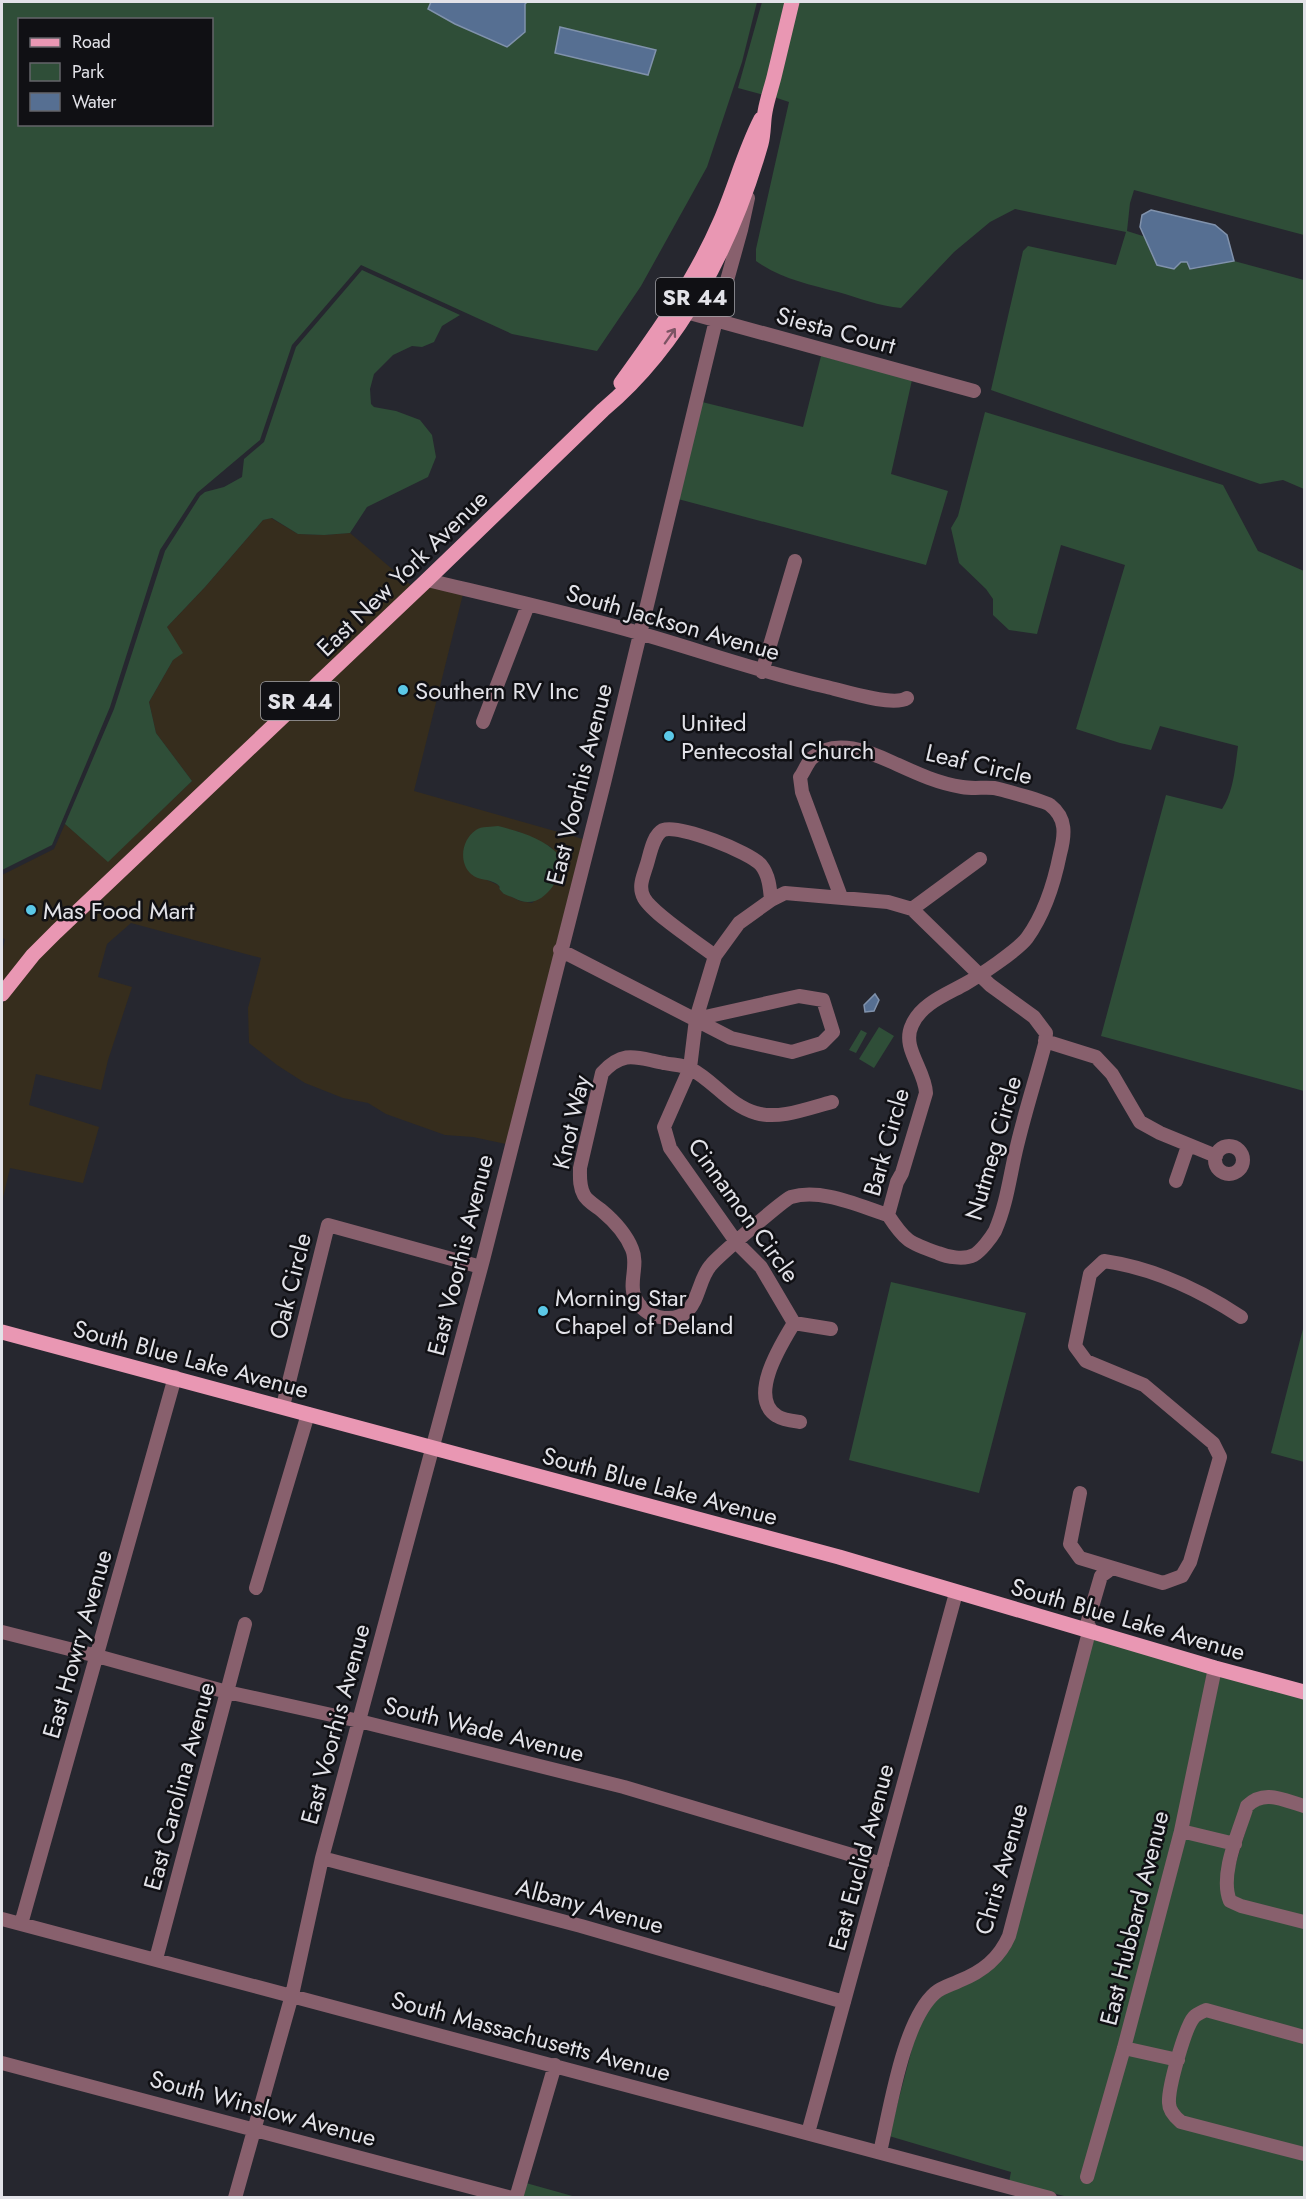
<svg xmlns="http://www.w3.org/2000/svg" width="1306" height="2199" font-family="Jost,sans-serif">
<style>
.commercial{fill:#362d1d;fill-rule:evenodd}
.green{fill:#2f4e38;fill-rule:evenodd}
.water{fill:#566f92;stroke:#8092ac;stroke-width:1.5}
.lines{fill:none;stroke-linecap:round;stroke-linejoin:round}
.minor{stroke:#88606d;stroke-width:14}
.major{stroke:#e997b3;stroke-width:15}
.oneway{stroke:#7c5464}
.poi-dot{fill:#5bc8e7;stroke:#101014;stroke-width:2}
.labels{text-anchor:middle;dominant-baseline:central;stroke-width:5;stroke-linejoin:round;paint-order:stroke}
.shield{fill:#101014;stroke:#a3a3a8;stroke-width:1.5}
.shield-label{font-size:22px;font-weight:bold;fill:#e2e2e8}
.street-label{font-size:24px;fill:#e2e2e8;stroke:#101014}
.poi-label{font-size:24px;fill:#e2e2e8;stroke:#101014;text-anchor:start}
</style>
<rect width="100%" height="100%" fill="#26272f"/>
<path class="commercial" d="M271 518 298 534 324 535 350 533 413 587 2 985V954L5 939 2 938V875L54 849 65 824 108 861 192 781 156 733 149 702 173 660 167 627 205 587 263 520Z
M429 586 463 594 414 791 583 839 506 1144 473 1137 445 1135 386 1114 368 1103 343 1098 305 1083 277 1065 249 1043 248 1008 261 958 131 923 107 944 98 977 132 987 108 1060 101 1090 36 1074 29 1105 99 1127 83 1183 10 1168 2 1202V1005L10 991 38 958ZM517 831 551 847 561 864 560 874 556 881 532 903 520 901 502 892 498 885 487 880Z"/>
<path class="green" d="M2 2H431L428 9 455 24 525 31V4L527 2H757L742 62 707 167 641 286 597 351 512 334 361 265 292 345 260 440 197 493 160 550 110 707 52 845 2 870ZM20 20H212V124H20Z
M762 2H786L764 95 738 88Z
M797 2H1304V235L1134 190 1130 203 1127 231 1146 237 1149 249 1157 265 1174 269 1181 262H1187L1188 267 1195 269 1234 261 1304 280V489L1283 480 1260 484 991 390 1023 251 1028 246 1116 265 1126 232 1015 209 990 222 954 252 901 308C879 306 859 298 838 292 808 284 782 279 756 261V249L789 102 774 97Z
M362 270 460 315 442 326 434 342 422 347 412 346 393 355 374 374 370 389 371 404 374 407 396 411 420 420 432 435 436 457 428 477 367 507 350 533 324 535 298 534 272 518 263 520 205 587 167 627 183 653 173 660 149 702 156 733 192 781 108 862 65 824 114 709 165 551 200 496 205 492 224 487 242 477 244 459 264 442 296 347Z
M821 356 912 380 891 474 948 491 926 565 678 499 702 402 803 427Z
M985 412 1223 485 1258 551 1304 571V1091L1101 1036 1166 795 1222 809C1234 791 1235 767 1238 746L1160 726 1151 750 1120 743 1076 729 1125 565 1061 545 1037 634 1009 630 993 615V599L986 589 959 563 951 528 958 516Z
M498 826C521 832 543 838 559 855 562 868 560 875 553 886 543 900 530 907 514 898 510 896 504 895 502 892 496 886 503 889 497 884 488 878 479 881 471 874 458 862 462 839 476 830 481 826 492 827 498 826Z
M879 1027 894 1036 874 1068 859 1059Z
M861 1030 867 1033 856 1053 849 1050Z
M891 1282 1026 1313 979 1493 849 1460Z
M1304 1325V1462L1271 1453Z
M1092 1637 1209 1672 1176 1830 1119 2047 1080 2180 1091 2183 1128 2054 1172 2064 1167 2115 1304 2158V2197H1068L1009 2182 1011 2172 889 2136 918 2026 938 1997 1002 1959Z
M1220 1674 1304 1697V1801C1287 1797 1268 1788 1251 1795L1231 1838 1188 1828Z
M1268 1801 1304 1811V1917L1234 1898 1231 1880 1252 1809Z
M1186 1837 1228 1848 1221 1894 1304 1927V2032L1207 2006 1174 2054 1131 2045Z
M1207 2016 1304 2042V2149L1183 2117 1174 2104C1178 2086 1186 2032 1199 2020 1200 2019 1205 2016 1207 2016Z
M526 2183 576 2197 522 2198Z"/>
<path class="water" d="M431 2H527L525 4V32L507 47 455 24 428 9Z
M560 27 656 50 648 75 555 53Z
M1151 210 1215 225 1227 235 1234 261 1190 269 1187 262H1181L1174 269 1157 265 1140 227 1142 215Z
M875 994 879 1000 874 1011 865 1012 864 1005Z"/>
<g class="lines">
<path class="minor" d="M686 312 974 391
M427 580C498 597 569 613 639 633 702 651 763 673 827 687 844 691 893 707 907 698
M762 672 795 561
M483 722 528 605
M912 909 980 859
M560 950 731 1038 792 1052 822 1043 833 1032 823 1000 799 996 696 1019
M715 956C698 943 653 914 644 898 638 887 643 877 646 867 650 856 652 836 663 830 679 824 750 852 761 865 769 875 770 888 771 900
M1045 1041 1096 1057 1112 1074 1140 1122 1160 1133 1216 1156
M832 1102C809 1108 779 1120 756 1113 730 1106 714 1081 691 1069 684 1065 673 1065 664 1063 637 1058 624 1049 602 1073L580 1168C580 1177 579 1186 584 1195 587 1201 596 1206 601 1210 613 1220 626 1234 632 1249 639 1265 628 1283 635 1298 640 1308 649 1315 659 1317 701 1325 694 1283 711 1265 718 1256 785 1199 791 1197 822 1188 859 1206 888 1215L897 1182 902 1173 926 1093C925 1069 901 1048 912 1025 921 1004 945 995 965 984 979 976 1017 951 1027 938 1045 913 1054 884 1060 854 1065 835 1067 818 1050 805 1047 802 1000 789 994 788 984 787 973 789 962 787 937 783 916 773 894 763 870 752 835 737 812 758 807 763 804 772 800 777L802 792 841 897
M1215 1160a14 14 0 1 1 28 0a14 14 0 1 1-28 0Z
M1176 1181 1188 1146
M794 1323C782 1343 747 1397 777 1416 783 1420 793 1421 800 1422
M831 1329 794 1323 761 1267 737 1243 670 1148 664 1127 690 1068 696 1019 715 956 739 923 771 900 785 893 888 902 912 909 990 985 1034 1017 1046 1033 1045 1044C1036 1078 1025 1112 1017 1146 1010 1174 1007 1204 995 1231 991 1238 981 1251 974 1255 964 1260 947 1257 938 1253 909 1243 905 1241 888 1215
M283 1406 328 1225 481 1267
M1080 1493 1070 1544 1080 1558 1163 1583 1182 1576 1190 1562 1220 1457 1213 1443 1144 1385 1086 1361 1075 1346 1090 1274 1104 1261C1153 1268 1200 1290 1241 1317
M256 1588 308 1414
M2 1632 97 1656 227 1692 359 1721 624 1787 882 1864
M1304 1806C1283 1800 1264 1789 1247 1806 1239 1832 1219 1875 1230 1901L1241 1906 1304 1922
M1181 1831 1235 1844
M322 1858 581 1926 844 2002
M2 1919 1050 2198
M21 1924 175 1377
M156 1959 245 1624
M1304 2037 1206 2010C1202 2012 1197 2014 1194 2017 1185 2027 1168 2088 1169 2103 1169 2111 1175 2117 1181 2122L1304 2154
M1124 2048 1178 2060
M2 2063 512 2198
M808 2133 956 1593
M880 2152C890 2110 903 2021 935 1993 942 1987 951 1985 959 1981 982 1972 999 1959 1009 1936L1089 1632 1090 1628 1087 1624 1101 1576 1108 1571 1109 1567
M1087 2177 1124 2048 1181 1831 1215 1668
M235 2198 292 1995 322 1858 483 1260 604 783 716 320 741 230 748 198
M516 2198 555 2065"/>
<path class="major" d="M621 383C658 332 695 280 720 222 735 188 744 152 761 119
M2 994 33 955 56 932 427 580 603 410C682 344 733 242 761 144 764 133 763 122 765 112 767 100 771 89 774 77 780 52 786 27 792 2
M2 1332 839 1557 1215 1668 1304 1692"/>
</g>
<defs><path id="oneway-shaft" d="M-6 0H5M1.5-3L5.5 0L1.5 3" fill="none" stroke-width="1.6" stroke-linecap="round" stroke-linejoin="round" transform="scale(1.5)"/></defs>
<use class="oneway" href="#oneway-shaft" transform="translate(670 336) rotate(-55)"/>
<g class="poi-dot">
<circle cx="403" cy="690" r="6"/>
<circle cx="669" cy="736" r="6"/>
<circle cx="31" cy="910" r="6"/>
<circle cx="543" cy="1311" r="6"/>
</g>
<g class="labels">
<g class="shield">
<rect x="656" y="278" width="78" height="38" rx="4.5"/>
<rect x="261" y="682" width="78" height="38" rx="4.5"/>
</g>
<g class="shield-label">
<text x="695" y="297">SR 44</text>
<text x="300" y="701">SR 44</text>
</g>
<g class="street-label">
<text transform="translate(836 330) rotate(15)">Siesta Court</text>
<text transform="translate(402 573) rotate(-44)">East New York Avenue</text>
<text transform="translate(673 622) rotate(16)">South Jackson Avenue</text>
<text transform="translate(979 764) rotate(13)">Leaf Circle</text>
<text transform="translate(579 784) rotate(-76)">East Voorhis Avenue</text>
<text transform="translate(571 1122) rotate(-77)">Knot Way</text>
<text transform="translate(886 1142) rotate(-74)">Bark Circle</text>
<text transform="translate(993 1148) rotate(-74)">Nutmeg Circle</text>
<text transform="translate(744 1210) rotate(54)">Cinnamon Circle</text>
<text transform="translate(460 1255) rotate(-76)">East Voorhis Avenue</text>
<text transform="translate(290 1286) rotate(-76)">Oak Circle</text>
<text transform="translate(191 1359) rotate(15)">South Blue Lake Avenue</text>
<text transform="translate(660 1486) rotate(15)">South Blue Lake Avenue</text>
<text transform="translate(1128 1619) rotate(16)">South Blue Lake Avenue</text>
<text transform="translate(77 1644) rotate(-74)">East Howry Avenue</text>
<text transform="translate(335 1724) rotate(-75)">East Voorhis Avenue</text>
<text transform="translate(484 1729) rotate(14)">South Wade Avenue</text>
<text transform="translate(179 1786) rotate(-75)">East Carolina Avenue</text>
<text transform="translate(861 1857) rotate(-75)">East Euclid Avenue</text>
<text transform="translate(1001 1869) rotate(-74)">Chris Avenue</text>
<text transform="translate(590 1906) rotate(15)">Albany Avenue</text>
<text transform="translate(1134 1918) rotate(-76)">East Hubbard Avenue</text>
<text transform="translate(531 2036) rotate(15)">South Massachusetts Avenue</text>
<text transform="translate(263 2108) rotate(15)">South Winslow Avenue</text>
</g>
<g class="poi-label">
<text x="415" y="690">Southern RV Inc</text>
<text x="681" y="722">United<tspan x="681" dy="28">Pentecostal Church</tspan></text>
<text x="43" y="910">Mas Food Mart</text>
<text x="555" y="1297">Morning Star<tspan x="555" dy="28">Chapel of Deland</tspan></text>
</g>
</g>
<rect width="1306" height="2199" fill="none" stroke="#e2e2e8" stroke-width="6"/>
<rect x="18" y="18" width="195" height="108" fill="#101014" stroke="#646469" stroke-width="1.5"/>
<rect x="30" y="38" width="30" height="9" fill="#e997b3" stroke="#646469" stroke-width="1.5"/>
<text x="72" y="48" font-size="18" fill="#e2e2e8">Road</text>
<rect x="30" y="63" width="30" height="18" fill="#2f4e38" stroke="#646469" stroke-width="1.5"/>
<text x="72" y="78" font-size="18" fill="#e2e2e8">Park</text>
<rect x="30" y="93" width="30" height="18" fill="#566f92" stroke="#646469" stroke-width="1.5"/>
<text x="72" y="108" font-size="18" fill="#e2e2e8">Water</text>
</svg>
